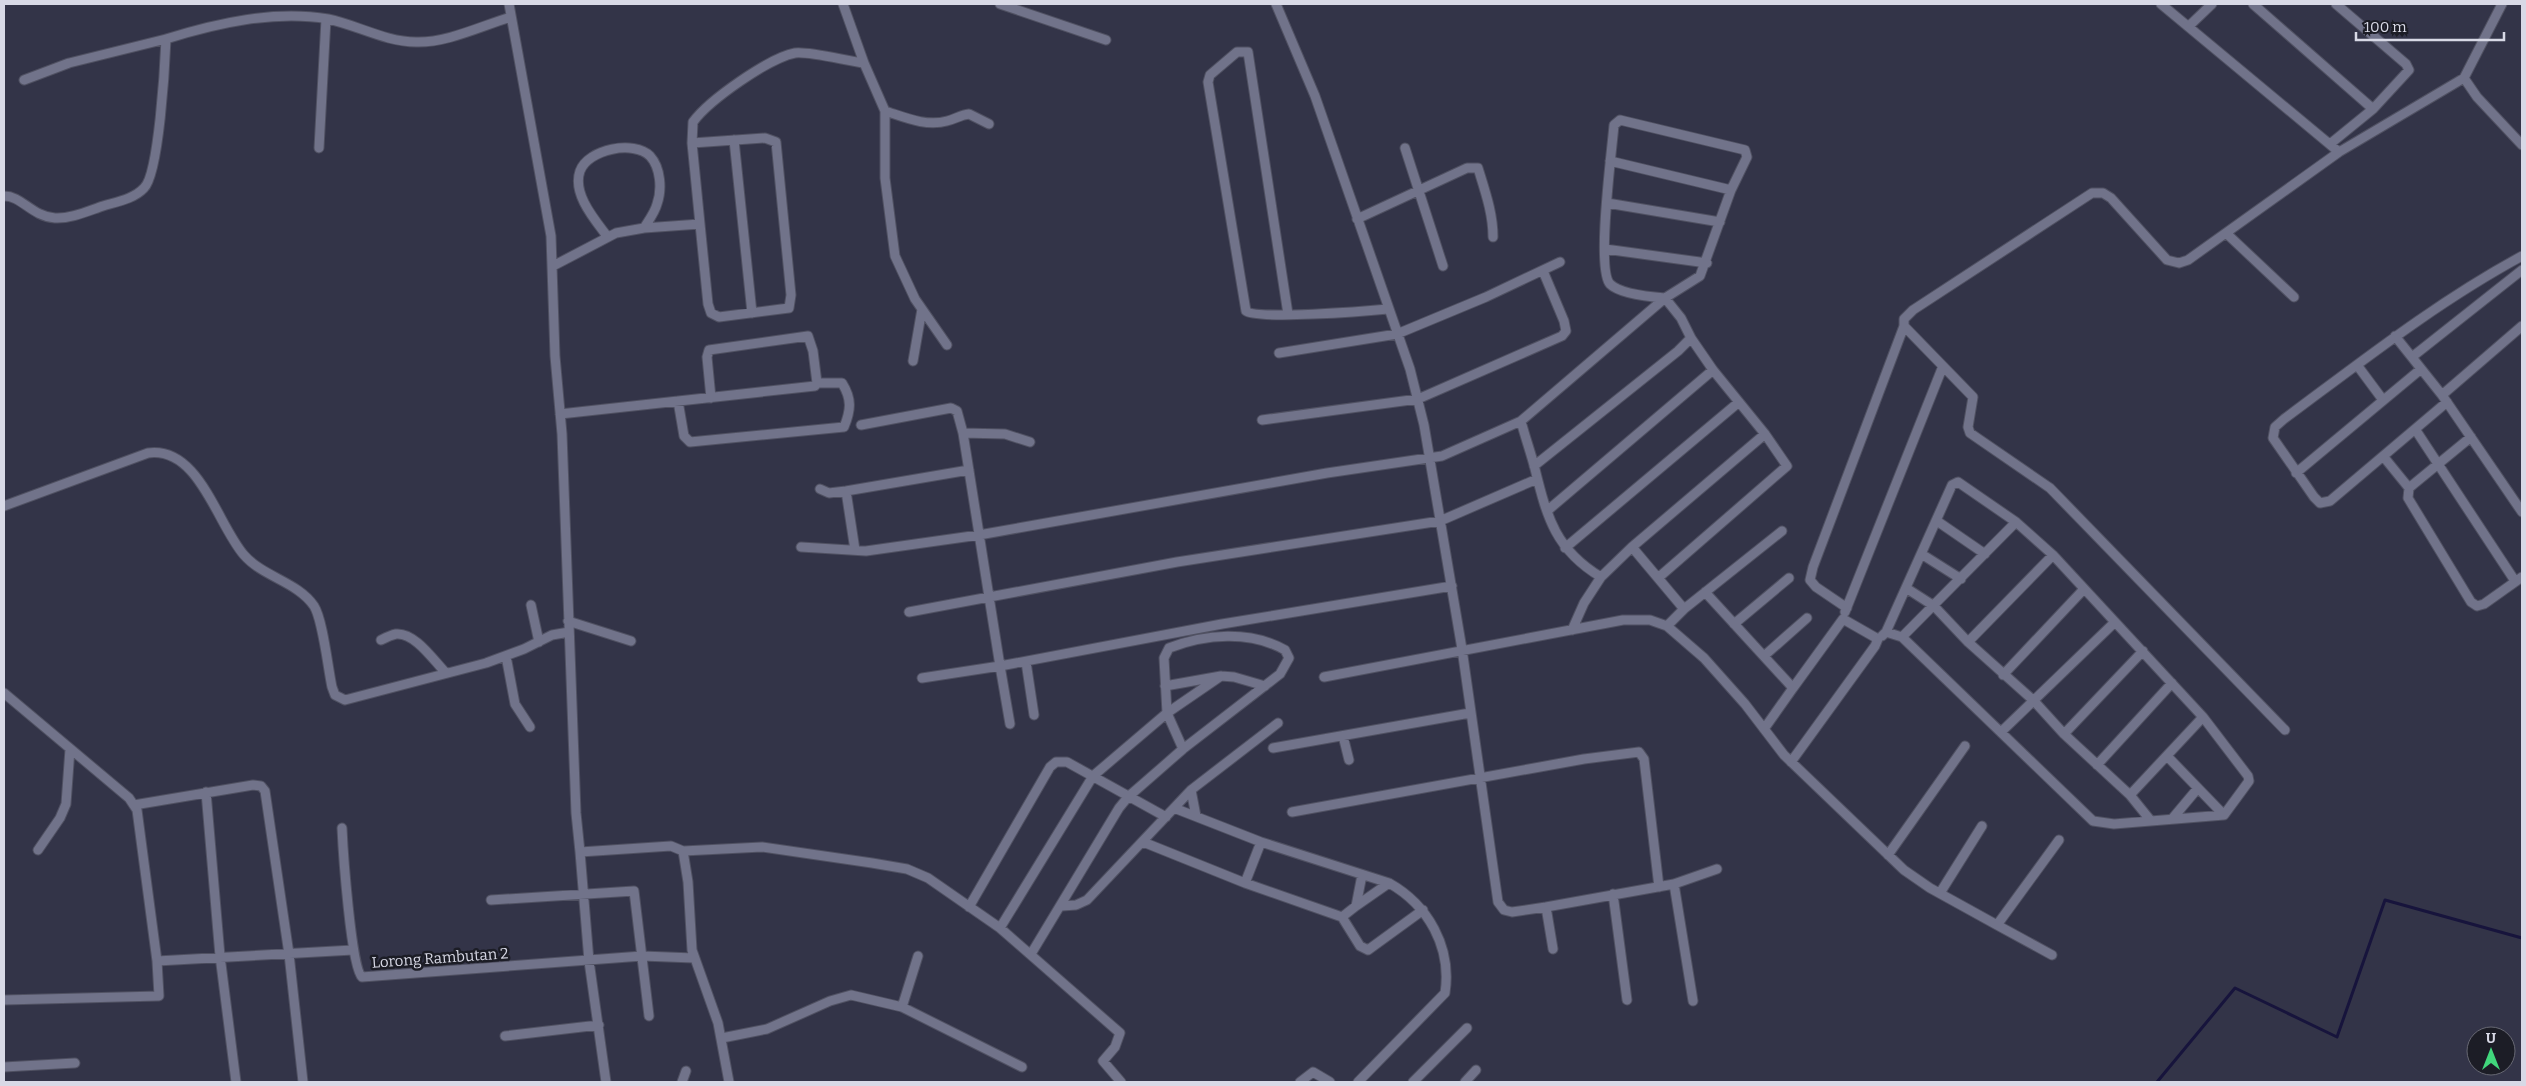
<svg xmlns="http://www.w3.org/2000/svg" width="2526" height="1086" font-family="Bitter,serif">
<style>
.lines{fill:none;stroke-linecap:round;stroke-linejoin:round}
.stream{stroke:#17143c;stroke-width:3}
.minor-casing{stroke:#505162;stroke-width:11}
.minor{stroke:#71738a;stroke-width:9}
.labels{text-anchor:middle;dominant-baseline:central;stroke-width:5;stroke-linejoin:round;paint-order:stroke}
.street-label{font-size:15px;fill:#d8d9e6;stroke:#1c1d26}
</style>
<rect width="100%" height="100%" fill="#333448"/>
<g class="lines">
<path class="stream" d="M2157 1082 2235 988 2337 1037 2385 900 2522 938"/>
<g class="minor-casing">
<path id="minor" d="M509 4 551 236 555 356 562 434 576 813 580 852 671 846 683 851 688 882 692 950 718 1023 729 1082
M843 4 864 63 885 111C904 117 926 127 947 121 955 119 961 115 969 114L989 124
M1000 4 1106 40
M1276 4 1315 96 1410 369 1424 425 1462 649 1498 902 1504 910 1512 912 1546 907 1553 949
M2161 4 2339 152
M2253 4 2373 109
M2189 26 2212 4
M2464 78 2477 97 2522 145
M24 80 69 63 166 39
M885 111V178L895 256 915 299 947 345
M734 140 752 313
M692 143 765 138 776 142 791 295 789 308 719 317 711 313 708 304 700 224
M2330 144 2373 109 2409 70 2406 64 2336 4
M319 148 326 19
M1405 148 1443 266
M1610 161 1731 190
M4 196C22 196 31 216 55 218 70 219 88 211 103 206 116 202 134 199 144 188 159 174 165 64 166 39 217 23 275 10 328 19 357 25 386 42 416 42 447 43 481 26 511 17
M1607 203 1720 222
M1357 219 1467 168H1478C1485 191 1493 213 1493 237
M2226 233 2294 297
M607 236C595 220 572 194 580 171 588 149 634 140 650 156 661 168 662 190 657 204 655 212 649 220 644 228
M1605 249 1707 263
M553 266 616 233 644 228 700 224 692 143 693 122C709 100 769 58 795 53 809 51 847 61 864 63
M1288 314 1248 52H1237L1210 75 1208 82 1246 311C1256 320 1368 311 1388 309
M2522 326 2442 395 2522 512
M2395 336 2442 395
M1279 353 1397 334 1486 297 1560 262
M2412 357 2522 270
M913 361 922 309
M2357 365 2383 400
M678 401 684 436 690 442 844 427C851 410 852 399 842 383H817
M2447 402 2330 501 2320 503 2314 497 2273 438 2275 427 2284 419C2361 362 2437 302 2522 256
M560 414 815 386 817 383 813 351 808 336 709 350 707 357 711 398
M1262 420 1418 399 1562 336 1566 331 1564 321 1543 271
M1521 421C1525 437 1531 453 1535 469 1547 518 1556 550 1601 577
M861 425 951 408 957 411 963 433 1000 666 1222 624 1452 586
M2415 429 2515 581
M963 433 1005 434 1030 442
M2471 437 2415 483 2409 488 2408 498 2471 602 2477 606 2484 604 2522 577
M2383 456 2409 488
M2296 473 2421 369
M820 489 829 493 846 491 969 470
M846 491 855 550
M4 506 148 453C199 446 217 524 244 555 263 577 298 582 314 606 323 620 328 669 332 687L335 695 345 700 486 663 524 649 552 635 569 632
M1547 511 1713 370
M1937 521 1985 554
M801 547 866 551 979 535 1327 473 1442 456 1521 421 1665 298 1700 276 1731 190 1747 157 1745 150 1620 120 1614 125C1612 150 1596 269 1610 284 1620 294 1652 297 1665 298L1681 318 1691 338 1678 351 1534 466
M1632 547 1684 609 1667 626
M1565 548 1739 402
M1923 555 1961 579
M1658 578 1787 466 1765 434 1713 370 1691 338
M1906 588 1934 606 1968 642 2034 701 2064 734 2130 795 2151 821
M1705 592 1793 688 1764 729
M531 605 539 642
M1847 608 1816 587 1810 580 1813 567 1904 326
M1684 609 1782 531
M909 612 1177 562 1440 521 1537 479
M1845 612 1943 366
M568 621 631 641
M1734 624 1789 578
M1572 630 1584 603 1601 577 1632 547 1765 434
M1886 632 1952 485 1958 482 2016 522 2053 555 2203 717 2248 776 2249 781 2224 815 2114 824 2093 821 1902 637
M1882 636 1886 632 1902 637 2016 522
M381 640C385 638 391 635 396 634 415 632 434 661 446 673
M1968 642 2053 555
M506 656 515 704 530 727
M1764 656 1807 618
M1026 662 1034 715
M2003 675 2084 589
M1324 677 1623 620H1650L1667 626 1704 658 1745 704 1784 755 1904 870 1930 888 1997 925 2059 840
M922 678 1000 666 1010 724
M1165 686 1221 676 1234 677 1265 686
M4 693 129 798 137 810 157 961 353 950
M2285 730 2050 488 1970 433 1968 427 1973 397 1904 326V319L1913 310 2092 193H2103L2111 198 2167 260 2179 263 2188 260 2339 152 2464 78 2502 4
M2001 732 2115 622
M2064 734 2143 651
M1343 736 1349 760
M1273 748 1470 713
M2167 756 2224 815
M1791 762 1875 646 1878 639 1843 619 1793 688
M2097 765 2172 683
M1191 790 1196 816
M206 792 220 956 236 1082
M2130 795 2203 717
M134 805 253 785 261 786 265 791 289 954 303 1082
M1174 808 1261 842 1389 883C1428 905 1452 947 1445 993L1358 1082
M1292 812 1584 759 1639 752 1644 759 1659 887
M2172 819 2198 788
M342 828C343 850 351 968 362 977L642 956 694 958
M1143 842 1245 883 1342 917 1356 906 1362 875
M38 850 60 818 66 804 70 749
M683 851 762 847 872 863 907 869 928 878 1000 928 1120 1033 1115 1047 1103 1061 1121 1082
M580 852 589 961 606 1082
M1888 855 1965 746
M1245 883 1261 842
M1674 884 1693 1001
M1940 893 1982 826
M1613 894 1627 1000
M491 900 634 891 649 1016
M1062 906 1076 905 1087 900 1191 790 1278 723
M1356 906 1389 883
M969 907 1050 767 1056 762H1067L1166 817
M1546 907 1674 884 1717 869
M1342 917 1360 946 1368 950 1423 910
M1997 925 2052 955
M1000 928 1093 776 1167 713 1221 676
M1031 954 1119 808 1128 797 1183 749 1280 674 1289 658 1285 650C1250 630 1205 634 1169 648L1164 658 1167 713 1183 749
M4 1000 159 996 157 961
M902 1007 918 956
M505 1036 599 1025
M722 1038 767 1029 830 1001 851 995 902 1007 1022 1067
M4 1067 75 1063
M682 1082 686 1071
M1300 1082 1313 1072 1330 1082
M1413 1082 1467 1028
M1465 1082 1476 1070"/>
</g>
<use href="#minor" class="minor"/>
</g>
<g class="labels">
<g class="street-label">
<text transform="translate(440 958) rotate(-4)">Lorong Rambutan 2</text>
</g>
</g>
<rect width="2526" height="1086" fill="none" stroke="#d8d9e6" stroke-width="10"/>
<g transform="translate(2491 1051)"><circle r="24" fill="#1c1d26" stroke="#676873"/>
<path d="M0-4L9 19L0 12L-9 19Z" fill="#41d77c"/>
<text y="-8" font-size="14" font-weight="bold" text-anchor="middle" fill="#d8d9e6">U</text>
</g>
<path d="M2356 32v8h148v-8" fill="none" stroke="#d8d9e6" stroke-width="2.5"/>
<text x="2364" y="32" font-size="15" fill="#d8d9e6" stroke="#1c1d26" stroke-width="4" paint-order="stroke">100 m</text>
</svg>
